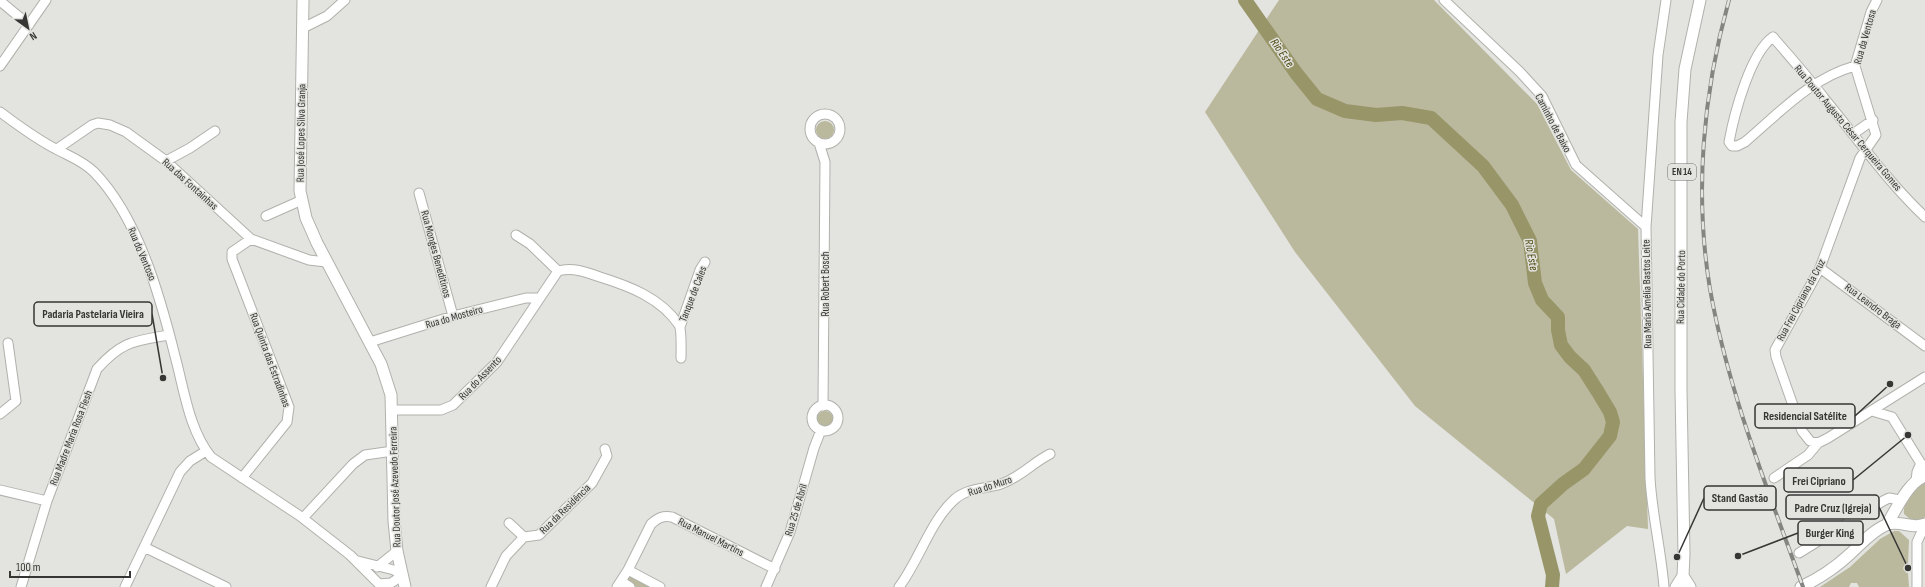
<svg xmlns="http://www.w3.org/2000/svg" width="1925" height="587" font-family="'Sofia Sans Condensed',sans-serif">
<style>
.green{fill:#bab99d}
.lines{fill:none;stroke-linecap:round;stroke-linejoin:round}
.river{stroke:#989669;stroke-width:14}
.minor-casing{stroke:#b1b1ac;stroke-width:11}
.major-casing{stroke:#b1b1ac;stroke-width:13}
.minor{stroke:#fff;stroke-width:9}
.major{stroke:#fff;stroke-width:11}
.rail-casing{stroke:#848481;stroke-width:4}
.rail{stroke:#e3e3df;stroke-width:2.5;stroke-dasharray:8;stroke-linecap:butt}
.labels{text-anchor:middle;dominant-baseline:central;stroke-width:3;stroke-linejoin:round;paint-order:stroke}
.shield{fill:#e3e3df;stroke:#6a6a67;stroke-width:1}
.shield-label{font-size:10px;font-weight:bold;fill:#363634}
.street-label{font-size:11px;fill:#363634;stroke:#e3e3df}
.water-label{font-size:12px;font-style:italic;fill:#49450e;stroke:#e3e3df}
.leader{fill:none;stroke:#363634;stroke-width:1.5}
.callout-dot{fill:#363634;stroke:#e3e3df;stroke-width:1.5}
.callout{fill:#e3e3df;stroke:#363634;stroke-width:1.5}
.callout-label{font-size:12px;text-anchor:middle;font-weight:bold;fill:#363634}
</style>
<rect width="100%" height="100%" fill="#e3e3df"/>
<path class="green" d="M1279 0H1434L1537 104 1571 170 1638 229 1648 529 1627 526 1566 574 1554 519 1415 406 1295 252 1205 112Z
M816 130a9 9 0 1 1 18 0a9 9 0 1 1-18 0Z
M817 419a8 8 0 1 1 16 0a8 8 0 1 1-16 0Z
M1925 482V517L1920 521 1911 520 1904 514C1902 503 1915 486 1925 482Z
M1894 531H1899L1909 540 1908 565 1906 566V573H1908L1909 587H1859L1857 583H1851L1849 587H1820L1850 567 1880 539Z
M629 574 654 587H636L626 580Z"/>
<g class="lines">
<path class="river" d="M1245 0 1296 73 1317 99 1345 111 1376 115 1402 113 1431 118 1483 166 1512 205 1530 241 1535 283 1542 300 1558 317V330L1561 345 1570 357 1584 370 1598 392 1610 412 1613 422 1610 436 1584 469 1563 484 1541 504 1538 516 1553 575 1552 587"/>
<g class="minor-casing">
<path id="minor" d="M1444 0 1520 72 1542 96 1576 165 1646 227
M0 1 29 25
M303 28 327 16 345 0
M0 66 46 0
M1855 66C1811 78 1779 113 1745 142L1737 146H1732L1729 142C1734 115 1750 53 1773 37 1790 57 1808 77 1824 98 1857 138 1887 181 1925 217
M0 112C18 125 36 139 56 149 69 156 83 161 94 172 138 217 160 296 175 356 184 389 189 430 211 457L300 516 350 555 382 587
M810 129a15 15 0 1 1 30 0a15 15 0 1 1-30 0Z
M1853 134 1873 120
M819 143 825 162 823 406
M57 149 92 125 98 123 110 125 126 132 166 161 251 239 309 260 326 262
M166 161 190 148 215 131
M419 193 453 316
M266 216 302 200
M516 235 530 244 558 271
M1820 268 1925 346
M558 271C573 267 586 272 600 277 629 286 661 298 679 325 682 330 681 351 681 358
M680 327 700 270 705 262
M370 342 453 316 526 298H540
M812 418a13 13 0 1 1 26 0a13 13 0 1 1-26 0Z
M392 410H441L453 405 497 362 558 271
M1872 411 1892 417
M0 414 16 401 8 343
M1892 417 1925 470
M1818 443 1810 441 1802 431 1776 357 1775 350 1820 268 1860 158 1876 135 1855 66 1871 12 1877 0
M242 478 287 422 289 407 232 259V252L251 239
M1774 478 1808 455 1818 443 1828 438 1925 377
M1916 481 1917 472 1921 463
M0 490 47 501
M303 518 353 464 365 455 393 451
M524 537 539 535 592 483 607 456 605 449
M144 547 226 587
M1799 553 1883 501 1889 498 1900 500
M358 561 394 570 402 576 391 583 379 584
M377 567 397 551
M628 570 660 587
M621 581 630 587
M21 587 47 501 97 369C122 341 134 341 169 335
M125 587 180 472 190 461 206 451
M491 587 506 556 524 537 509 523
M617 587 628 570 651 524C658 518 663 515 672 517L775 569
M766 587 790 532 814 448 821 430
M899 587C919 561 930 521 955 499 967 488 986 489 1001 484 1021 477 1032 463 1050 454
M1664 587C1661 550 1652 514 1650 478L1646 227 1658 55 1666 0
M1917 587V542L1925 525"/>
</g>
<g class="major-casing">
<path id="major" d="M303 0 300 191 306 218 317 243 381 364 391 395 394 521 397 551 405 587
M1887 524C1897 509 1907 483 1925 476
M1683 576 1690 587
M1676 587 1683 576 1684 554 1681 390V122L1685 69 1700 0
M1801 587C1818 579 1835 568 1850 554 1861 544 1872 531 1886 525 1899 519 1912 530 1925 524"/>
</g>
<use href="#minor" class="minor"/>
<use href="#major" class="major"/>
<g class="rail-casing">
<path id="rail" d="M1729 0C1703 93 1694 193 1710 289 1728 391 1768 490 1803 587"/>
</g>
<use href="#rail" class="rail"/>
</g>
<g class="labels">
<rect class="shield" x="1668" y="164" width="28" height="16" rx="3"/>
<g class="shield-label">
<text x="1682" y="172">EN 14</text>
</g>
<g class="street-label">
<text transform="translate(1865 37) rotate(-74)">Rua da Ventosa</text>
<text transform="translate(1553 123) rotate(62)">Caminho de Baixo</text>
<text transform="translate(1848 128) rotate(50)">Rua Doutor Augusto César Cerqueira Gomes</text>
<text transform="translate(301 133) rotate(-89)">Rua José Lopes Silva Granja</text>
<text transform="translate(190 184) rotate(42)">Rua das Fontainhas</text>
<text transform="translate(142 254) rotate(67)">Rua do Ventoso</text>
<text transform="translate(436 254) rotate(75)">Rua Monges Beneditinos</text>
<text transform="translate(825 284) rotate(-90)">Rua Robert Bosch</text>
<text transform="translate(1681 287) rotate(-89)">Rua Cidade do Porto</text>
<text transform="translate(693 294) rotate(-69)">Tanque de Cales</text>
<text transform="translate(1647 294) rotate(-91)">Rua Maria Amélia Bastos Leite</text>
<text transform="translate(1801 300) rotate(-62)">Rua Frei Cipriano da Cruz</text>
<text transform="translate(1873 306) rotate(37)">Rua Leandro Braga</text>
<text transform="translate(454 317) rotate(-16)">Rua do Mosteiro</text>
<text transform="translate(270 360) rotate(70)">Rua Quinta das Estradinhas</text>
<text transform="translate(480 378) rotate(-46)">Rua do Assento</text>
<text transform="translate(71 438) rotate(-69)">Rua Madre Maria Rosa Flesh</text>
<text transform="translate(990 486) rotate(-18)">Rua do Muro</text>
<text transform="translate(395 487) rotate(-92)">Rua Doutor José Azevedo Ferreira</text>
<text transform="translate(565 509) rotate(-44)">Rua da Residência</text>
<text transform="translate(796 510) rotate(-73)">Rua 25 de Abril</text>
<text transform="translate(711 537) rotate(27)">Rua Manuel Martins</text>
</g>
<g class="water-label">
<text transform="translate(1282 53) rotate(55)">Rio Este</text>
<text transform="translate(1531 255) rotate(80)">Rio Este</text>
</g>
</g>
<path class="leader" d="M163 378L152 314M1890 384L1855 416M1908 435L1853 480M1677 557L1704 498M1908 568L1879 507M1738 556L1798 533"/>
<g class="callout-dot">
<circle cx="163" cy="378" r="4"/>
<circle cx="1890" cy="384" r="4"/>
<circle cx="1908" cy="435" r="4"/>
<circle cx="1677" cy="557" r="4"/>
<circle cx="1908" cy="568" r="4"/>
<circle cx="1738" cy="556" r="4"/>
</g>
<g class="callout">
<rect x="34" y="302" width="118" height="24" rx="4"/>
<rect x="1755" y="404" width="100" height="24" rx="4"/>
<rect x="1784" y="468" width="69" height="24" rx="4"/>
<rect x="1704" y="486" width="72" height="24" rx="4"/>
<rect x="1786" y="495" width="93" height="24" rx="4"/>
<rect x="1798" y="521" width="65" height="24" rx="4"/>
</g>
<g class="callout-label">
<text x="93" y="318">Padaria Pastelaria Vieira</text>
<text x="1805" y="420">Residencial Satélite</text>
<text x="1819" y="485">Frei Cipriano</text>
<text x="1740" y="502">Stand Gastāo</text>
<text x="1833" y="512">Padre Cruz (Igreja)</text>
<text x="1830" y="537">Burger King</text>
</g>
<g transform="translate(28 28) rotate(147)" stroke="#e3e3df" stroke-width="3" paint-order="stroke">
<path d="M0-3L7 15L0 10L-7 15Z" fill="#363634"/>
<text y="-6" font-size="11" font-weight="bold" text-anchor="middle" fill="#363634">N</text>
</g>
<path d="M10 571v6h120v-6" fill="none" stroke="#363634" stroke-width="2"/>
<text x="16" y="571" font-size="12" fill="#363634" stroke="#e3e3df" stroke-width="3" paint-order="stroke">100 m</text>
</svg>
